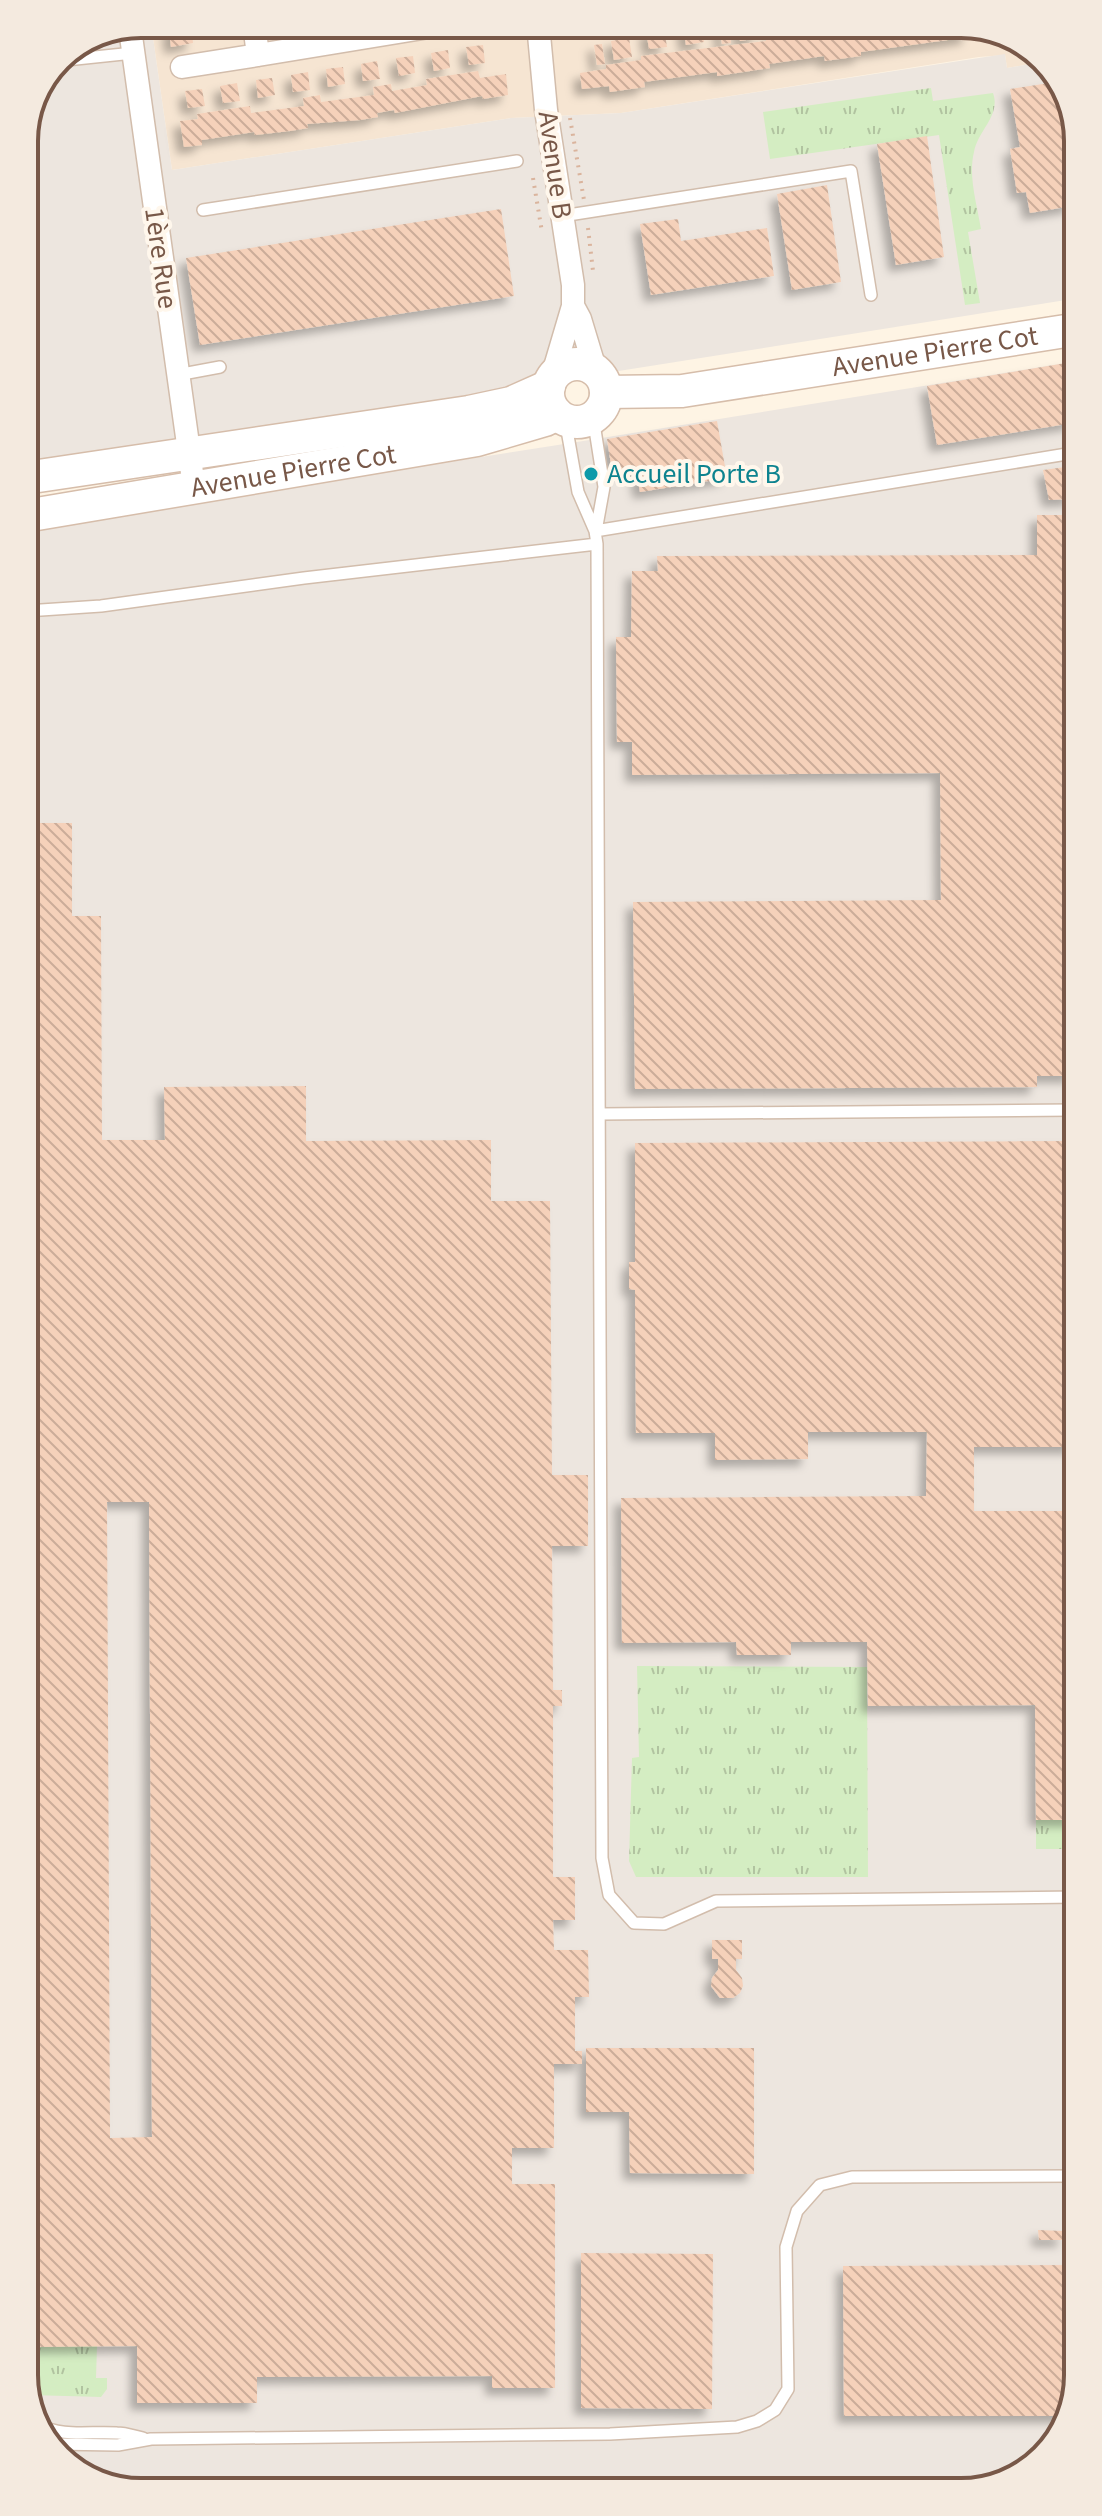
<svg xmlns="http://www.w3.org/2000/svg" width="1102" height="2516" font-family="'Source Sans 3',sans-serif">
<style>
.residential{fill:#f6e5d2}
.industrial{fill:#ede6df}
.grass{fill:url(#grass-tufts)}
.building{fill:url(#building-back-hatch);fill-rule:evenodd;filter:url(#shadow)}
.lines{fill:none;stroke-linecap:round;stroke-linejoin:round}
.lane-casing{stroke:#d2bdac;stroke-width:14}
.street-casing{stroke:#d2bdac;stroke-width:25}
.secondary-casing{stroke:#d6bdaa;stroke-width:35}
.path{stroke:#dab49d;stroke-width:4;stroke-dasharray:2 6;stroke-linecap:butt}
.lane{stroke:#fff;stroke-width:11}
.street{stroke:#fff;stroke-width:22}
.secondary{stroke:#fff;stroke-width:32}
.culture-dot{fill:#0f9aa8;stroke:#fff7ec;stroke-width:3}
.labels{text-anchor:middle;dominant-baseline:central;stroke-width:8;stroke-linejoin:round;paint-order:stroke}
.street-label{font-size:28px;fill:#785848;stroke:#fff7ec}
.culture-label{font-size:28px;fill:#0d838f;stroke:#fff7ec;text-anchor:start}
.rim{fill:none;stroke:#785848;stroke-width:4}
</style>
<defs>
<pattern id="grass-tufts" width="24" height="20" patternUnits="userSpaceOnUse" patternTransform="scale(2)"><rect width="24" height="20" fill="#d4edc2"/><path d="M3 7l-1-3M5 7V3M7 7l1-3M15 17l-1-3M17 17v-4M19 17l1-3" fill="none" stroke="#b1c3a0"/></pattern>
<pattern id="building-back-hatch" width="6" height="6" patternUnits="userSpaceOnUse" patternTransform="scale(2)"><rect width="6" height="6" fill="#f5d1ba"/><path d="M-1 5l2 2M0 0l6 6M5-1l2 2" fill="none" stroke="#cbac99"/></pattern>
<filter id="shadow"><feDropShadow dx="-7" dy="7" stdDeviation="4" flood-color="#0004"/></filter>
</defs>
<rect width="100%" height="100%" fill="#fef4e4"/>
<path class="residential" d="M151 24H969L1032 48 1042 62 1007 68 1005 55 979 57 621 113 511 118 172 170Z"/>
<path class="industrial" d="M141 24H151L172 170 511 118 621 113 1005 54 1007 68 1042 62 1072 103V299L65 459 25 461 24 133 58 58Z
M1072 362 1078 2376 1058 2441 999 2486 133 2492 69 2468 30 2413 25 528 577 442Z"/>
<path class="grass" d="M931 88 933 101 993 93C1001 116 978 130 974 152 968 176 977 205 981 229L968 232 980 303 965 305 939 135 770 159 763 112Z
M637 1666 867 1667 868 1877H636L629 1861 632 1758 639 1757Z
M1036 1820H1076L1077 1849H1036Z
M97 2346 96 2378H107V2389L101 2397 30 2395V2347Z"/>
<path class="building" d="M173 24H191L193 43 171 47 169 29 173 28Z
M693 24H701L704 42 686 45 683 26Z
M719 24H728L731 43 722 44Z
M738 24H756L758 38 740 41Z
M875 24H968L969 37 861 52V56L825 61 824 56 769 64 770 68 717 76V72L644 82 645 87 610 92 609 86 582 89 580 73 606 69V65L641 60V56L766 41V37L820 29 821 34 876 27Z
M664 28 667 47 649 49 646 30Z
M629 38 632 57 614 60 611 41Z
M602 44 605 64 597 65 594 45Z
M483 45 485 63 469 65 466 47Z
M448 50 450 68 434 71 431 53Z
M413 56 415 73 399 76 396 58Z
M377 61 380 79 363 81 361 64Z
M343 67 345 84 328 87 326 69Z
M478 71 480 78 506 74 508 95 483 99 482 96 395 113 394 110 377 113 378 117 360 120 307 124 308 128 290 131 255 135 254 132 202 140V145L184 147 180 121 198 119 197 114 250 106 251 113 304 106 303 98 320 95 321 102 374 95 373 87 391 84 392 91 427 85 426 79Z
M308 72 310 90 293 92 291 75Z
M272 78 275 95 258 98 256 80Z
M1056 82 1072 103V206L1030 213 1026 192 1017 193 1010 149 1020 147 1010 89Z
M237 83 240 101 223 103 220 86Z
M202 89 205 106 188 108 185 91Z
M927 136 944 257 896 265 877 144Z
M827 185 841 282 792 290 777 194Z
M501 209 514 296 200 345 186 258Z
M678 219 681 241 767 228 774 276 651 295 640 224Z
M25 273 33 285 35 296 33 308 25 318Z
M1072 362 1073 423 937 445 927 386Z
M717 421 727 478 640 492 636 467 612 471 607 439Z
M1073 466V499L1049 500 1043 470Z
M1037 515H1073L1074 1076H1037V1087L635 1089 633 902 941 900 940 773 632 775V742H617L616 637H631L632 571H658L657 556 1037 555Z
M26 823H72V916H101L102 1140H165L164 1087 306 1086V1141L491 1140V1201H550L552 1475H588V1546H552L553 1690H562V1706H553V1877H575V1920H553L554 1950H588L589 1997H575V2051H582V2064H554V2148H512V2184H555V2388H492V2376L257 2377V2403H137V2346L30 2347ZM107 1502H149L152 2137 110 2138Z
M1075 1141V1447H974V1511H1076V1820H1036L1035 1705 868 1706 867 1642H791V1655H737L736 1642 622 1643 621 1498 926 1496 927 1432H808V1459L715 1460V1433H636L635 1290 629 1289V1262H635V1143Z
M712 1940H742V1959H736V1970L742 1978 743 1986 740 1993 733 1998H720L711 1986 712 1978 718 1970V1959H712Z
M586 2048H754V2174L630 2173 629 2112H586Z
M1038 2230 1064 2231V2240H1039Z
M581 2253 713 2254 712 2409 581 2408Z
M1078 2265V2376L1066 2416H844L843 2266Z"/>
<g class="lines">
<g class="lane-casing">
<path id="lane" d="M325 24 328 43
M57 61 133 53
M203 210 517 161
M562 216 851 171 871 295
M177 375 220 367
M593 417 604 487 596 531
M565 419 578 492 595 531 597 544 602 1858 609 1895 634 1923 664 1924 716 1901 1077 1897
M595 531 1073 453
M26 611 101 606 304 578 597 544
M601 1114 1074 1110
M38 2424C62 2438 90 2431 117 2433 125 2433 134 2436 143 2438
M53 2444 118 2445 151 2439 610 2434 737 2427 757 2421 775 2410 788 2389 786 2247 797 2211 820 2185 852 2177 1077 2176"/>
</g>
<g class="street-casing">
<path id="street" d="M254 24 258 55 447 24
M538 24 546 110 573 285V306L552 377
M130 29 194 487
M182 67 258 55
M573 306 580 319 596 372"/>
</g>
<g class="secondary-casing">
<g id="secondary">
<circle cx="577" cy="393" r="29"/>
<path id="s1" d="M606 392 682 391 1072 330"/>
<path d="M25 478 469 412 511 403 549 386"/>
<path id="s2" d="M25 516 477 440 545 420 557 414"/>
</g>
</g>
<path class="path" d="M570 118 584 200
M533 178 542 232
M588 228 593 271"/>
<use href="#lane" class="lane"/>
<use href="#street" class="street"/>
<use href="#secondary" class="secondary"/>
</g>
<circle class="culture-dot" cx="591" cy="474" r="8"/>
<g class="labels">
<g class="street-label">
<text transform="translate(555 165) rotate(82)">Avenue B</text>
<text transform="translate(161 258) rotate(82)">1ère Rue</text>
<text stroke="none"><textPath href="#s1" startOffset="332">Avenue Pierre Cot</textPath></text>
<text stroke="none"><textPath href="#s2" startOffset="272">Avenue Pierre Cot</textPath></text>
</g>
<g class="culture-label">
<text x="607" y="474">Accueil Porte B</text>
</g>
</g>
<path d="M0 0H1102V2516H0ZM141 38H961A103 103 0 0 1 1064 141V2375A103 103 0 0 1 961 2478H141A103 103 0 0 1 38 2375V141A103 103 0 0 1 141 38Z" fill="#f4eadf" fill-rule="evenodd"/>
<path class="rim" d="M141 38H961A103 103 0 0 1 1064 141V2375A103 103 0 0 1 961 2478H141A103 103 0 0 1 38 2375V141A103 103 0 0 1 141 38Z"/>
</svg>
